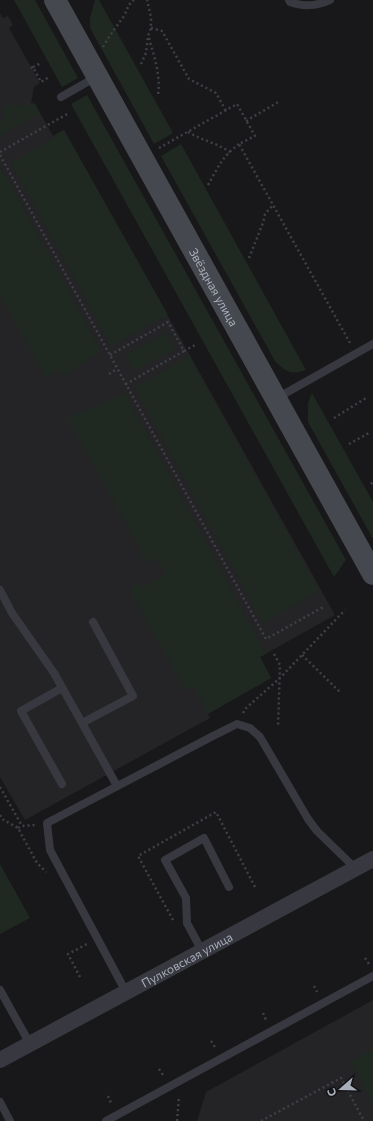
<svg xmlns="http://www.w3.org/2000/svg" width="373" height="1121" font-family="Commissioner,sans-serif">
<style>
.built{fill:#242427}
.green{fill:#1f2921}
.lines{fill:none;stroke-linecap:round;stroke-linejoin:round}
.path{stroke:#3e4047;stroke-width:2.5;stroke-dasharray:2 3;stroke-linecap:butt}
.lane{stroke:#383940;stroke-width:8}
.street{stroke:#383940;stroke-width:16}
.secondary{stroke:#464850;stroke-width:22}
.labels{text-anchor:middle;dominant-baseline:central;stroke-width:3.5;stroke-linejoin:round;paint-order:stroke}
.street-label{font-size:12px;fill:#a9aebb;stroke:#131315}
</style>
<rect width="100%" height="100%" fill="#18181a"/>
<path class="built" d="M0 13 3 18 8 16 13 25 9 28 40 83 34 87 31 103 35 104 53 136 64 130 335 615 260 657 271 678 208 714 210 718 25 820 0 777Z
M373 1000V1121H197L206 1092Z"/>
<path class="green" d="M14 0H35L78 78 62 87Z
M95 0H99L173 133 154 144 90 28V18Z
M87 95 346 560 334 577 71 104Z
M31 103 35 104 40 113 0 136V122H3L5 105 30 106Z
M64 130 168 315 111 346 11 163 54 138 53 136Z
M181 144 306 370C291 375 286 372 275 361L161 156Z
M0 169 3 170 101 351 64 376 59 369 46 377 0 295Z
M165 333 174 349 134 371 125 355Z
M189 356 319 591 263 623 135 388Z
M125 393 266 654 260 657 271 678 208 714 194 687 186 691 129 589 139 583 142 588 166 574 156 557 145 563 140 556 143 554 68 419 83 410 84 412Z
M312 393 373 502V539L308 422V403Z
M0 864 30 918 0 934Z
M373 1049V1103L350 1061Z"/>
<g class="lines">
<path class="path" d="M151 28 162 31 189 79 216 93 226 111
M149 38C154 57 161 75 158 95
M103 47C109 36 117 26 124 16 128 9 127 5 134 0
M141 64 146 53 148 36 151 28V17L147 0
M33 67 41 63
M31 68 33 67 41 82 49 77
M246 121 280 101
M188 132C201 140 217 143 230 152
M159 148 237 104 255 136 239 144 350 343
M0 152 69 113
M0 155 266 639 325 606
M208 185C219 166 221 158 239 144
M249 258 263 223 265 214 273 205
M184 351 197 344
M110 355 168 322 184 351 126 384
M109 374 117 369
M334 418 366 398
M349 444 369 433
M371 484 373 482
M274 654 280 665 278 727
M302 655 340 692
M243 713 245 709 280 678 345 610
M0 787 22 826
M0 815 2 819 18 828 37 863 46 872
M18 828 22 826 36 825
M173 920 138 856 216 812 255 887
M365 958 369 964
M80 977 68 954 87 944
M314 986 317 992
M263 1013 266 1020
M211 1041 215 1047
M159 1069 163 1075
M108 1096 111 1103
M177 1121 179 1096
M261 1121 341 1078 364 1121"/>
<path class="lane" d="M289 0 290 2C303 7 318 6 330 0
M61 97 96 77
M277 398 373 344
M0 590 12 613 54 673 82 723
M93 622 133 696 82 723 117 786
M62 784 21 711 62 688
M202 951 187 923 186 898 165 860 204 838 229 887
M0 990 30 1044
M126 992 50 850 47 823 211 737 237 724 250 728 260 737 308 819 317 831 355 868
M0 1102 10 1121
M106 1121 373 976"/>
<path class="street" id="s1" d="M0 1060 373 859"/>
<path class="secondary" id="s2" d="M55 0 373 574"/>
</g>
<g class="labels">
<g class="street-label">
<text stroke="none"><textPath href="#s2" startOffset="328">Звёздная улица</textPath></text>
<text stroke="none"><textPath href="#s1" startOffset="212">Пулковская улица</textPath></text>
</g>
</g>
<g transform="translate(341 1089) rotate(250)" stroke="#131315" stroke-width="3" paint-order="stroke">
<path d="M0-3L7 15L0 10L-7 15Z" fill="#a9aebb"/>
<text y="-6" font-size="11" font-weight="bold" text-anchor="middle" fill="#a9aebb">С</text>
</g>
</svg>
